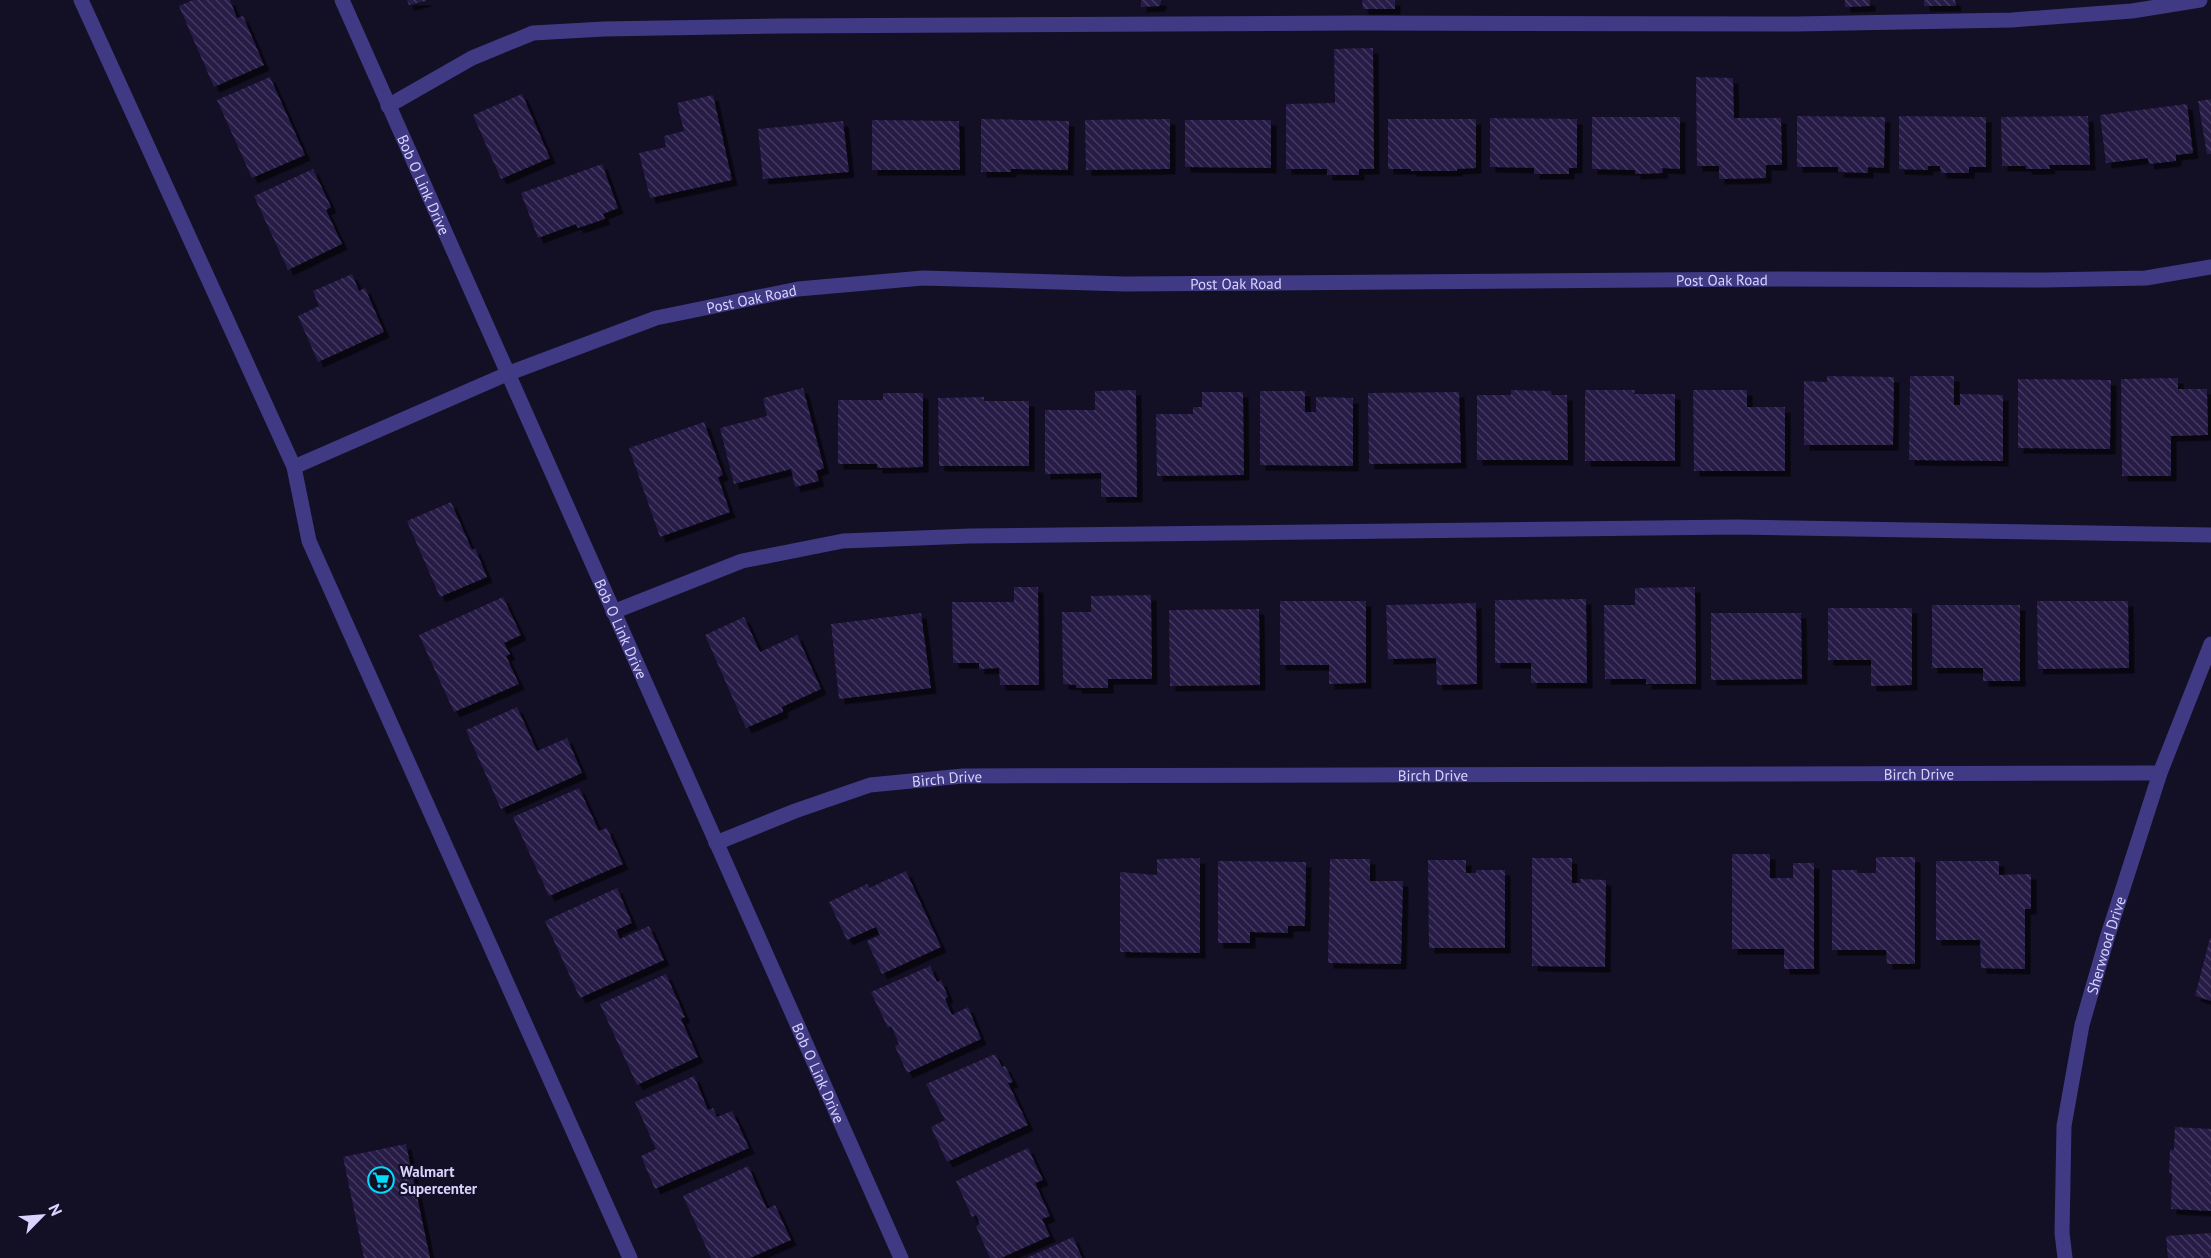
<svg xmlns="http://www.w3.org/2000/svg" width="2211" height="1258" font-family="'PT Sans',sans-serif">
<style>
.building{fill:url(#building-back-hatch);filter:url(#shadow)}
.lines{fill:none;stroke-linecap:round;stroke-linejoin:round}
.minor{stroke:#3f3a83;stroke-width:15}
.labels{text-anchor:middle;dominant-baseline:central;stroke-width:4.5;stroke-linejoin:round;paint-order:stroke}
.street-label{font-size:15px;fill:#d9d3ff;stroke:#130f25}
.poi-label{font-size:15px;font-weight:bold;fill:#d9d3ff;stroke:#130f25;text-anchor:start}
</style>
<defs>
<pattern id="building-back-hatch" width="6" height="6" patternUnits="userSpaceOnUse" patternTransform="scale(1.5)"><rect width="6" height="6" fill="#251b45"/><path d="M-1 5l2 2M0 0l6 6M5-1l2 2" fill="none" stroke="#443b61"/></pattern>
<filter id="shadow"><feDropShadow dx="5.5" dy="5.5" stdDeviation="0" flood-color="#0009"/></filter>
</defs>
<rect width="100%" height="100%" fill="#130f25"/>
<path class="building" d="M193 0H230L237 18 243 16 264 65 214 87 179 6Z
M407 0H426V1L409 5Z
M1141 0H1161L1160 6 1141 7Z
M1362 0H1395V9H1363Z
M1845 0H1870V6L1845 7Z
M1924 0H1955L1956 6H1924Z
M1373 48 1374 169H1359V175H1327V169H1286V104L1335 103 1334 49Z
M270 77 305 155 252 178 217 100Z
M1696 77 1733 78 1734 118H1781L1782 165H1766V178L1719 179V166H1697Z
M522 94 550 158 501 179 473 115Z
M713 95 732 180 650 198 639 153 666 147 664 136 684 131 677 103Z
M2211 99V154H2207L2198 101Z
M2187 104 2193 153 2176 155V161L2149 164 2148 158 2106 163 2100 115Z
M1797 116 1885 117 1884 168 1868 167V173L1838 172V167H1797Z
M1899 116 1986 117V167H1969V173H1941L1940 166H1928V170L1899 169Z
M2088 116 2090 165H2049L2050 169H2026V166H2002L2001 117Z
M1592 117H1680V169L1662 168 1663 173 1635 174V170L1592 169Z
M1490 118 1577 119V168H1569V174H1534V168L1490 167Z
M981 119 1069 121 1068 170 1011 169V172H981Z
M1170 119V169L1086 170 1085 120Z
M1388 119H1476V168L1457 169V171H1411V169H1388Z
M872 120 959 121 960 170H872Z
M1185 120H1271V168L1185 167Z
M843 121 849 172 763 179 758 129Z
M602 164 618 208 603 214 605 219 578 228 576 224 538 238 521 193Z
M313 169 331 207 326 210 342 244 288 270 254 196Z
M352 274 359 291 365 288 384 332 318 362 298 316 319 306 313 291Z
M1827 376 1894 377 1893 445H1804V381L1827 382Z
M1910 376H1954V405H1960V394L2003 395V461L1909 460Z
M2178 378V389H2207L2208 435 2171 436V476H2122L2121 379Z
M2018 379 2111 380 2110 449 2018 448Z
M803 388 824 468 816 471 819 481 795 487 791 469 734 484 720 428 767 416 763 398Z
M1136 390 1137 497H1101V473L1045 474V410H1095V391Z
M1511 390 1551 391 1552 395H1567L1568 460H1477V395H1511Z
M1585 390H1635L1634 394H1675V461H1585Z
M1693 390H1747V407H1785V471H1694Z
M1260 391H1305V412H1316V397L1353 398V466L1260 465Z
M1202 392H1243L1244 475 1157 476 1156 414H1193V407H1202Z
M1459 392 1461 463 1369 464 1368 393Z
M883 393H923V467L877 468V464H838V400H883Z
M984 397V401H1029V466H939L938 398Z
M704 422 723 475 718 477 730 512 660 537 629 448Z
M451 502 472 550 475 548 487 577 440 597 407 521Z
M1014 587H1038L1039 685H1000L999 668 979 669V663H953L952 602H1014Z
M1695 587 1696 684H1646V679H1605L1604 605H1635V588Z
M1151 595 1152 679H1108V688H1076V685L1063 684 1062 612H1091V596Z
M503 597 521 635 504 643 510 654 506 656 519 684 454 712 419 635Z
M1586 599 1587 683H1531V663H1495V600Z
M1280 601H1366V683L1329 684V665H1280Z
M2037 601H2128L2129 668 2038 669Z
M1476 603 1477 684 1437 685 1436 658 1388 659 1386 605Z
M1932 605H2020V681H1983V668H1932Z
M1828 608H1912V685L1871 686V660H1828Z
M1259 609 1260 685 1170 686 1169 610Z
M921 613 931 688 839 699 831 624Z
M1711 613H1801L1802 679 1711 680Z
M744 617 760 652 797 635 821 689 782 707 783 712 746 728 705 635Z
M517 707 537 751 567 738 582 773 501 809 466 730Z
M579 788 599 831 607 828 623 864 549 896 513 817Z
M1732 854H1770V878H1793V863H1814V969H1784V949H1732Z
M1876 857H1915V964H1887L1886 950H1832V870H1857V873H1876Z
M1200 858V953L1120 952V872L1157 875V859Z
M1532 858H1572V883H1581L1580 879 1606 880 1605 967 1532 966Z
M1330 859H1370V881H1403L1401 964 1328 963Z
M1428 860H1466V873H1476V870H1505V948H1429Z
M1218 861 1306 862 1305 926H1288V933L1250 932V943H1218Z
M1936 861H1999V875L2031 874V909H2025V969L1981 968 1980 940H1936Z
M906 871 941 947 882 974 867 941 880 935 876 927 847 940 829 902 867 884 869 888Z
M617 888 632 923 616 930 620 939 649 926 664 960 580 998 545 921Z
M2210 938H2211V1001L2195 996Z
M930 966 937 982 941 980 948 997 945 999 952 1015 968 1007 981 1039 907 1073 895 1046 899 1044 891 1026 888 1028 871 992Z
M666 974 685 1017 681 1019 698 1057 637 1085 600 1004Z
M995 1054 1002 1067 1005 1066 1013 1082 1008 1083 1028 1125 947 1162 931 1127 945 1120 926 1084Z
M694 1076 708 1110 713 1108 717 1117 732 1111 749 1148 655 1189 641 1156 656 1149 635 1102Z
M2175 1127 2211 1129V1211L2171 1209 2172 1174 2169 1173 2170 1150H2174Z
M406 1144 430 1258H364L343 1157Z
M1028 1148 1043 1180 1035 1183 1050 1216 1042 1219 1050 1236 1001 1258H990L976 1226 980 1224 976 1215 972 1217 956 1181Z
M748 1166 767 1209 775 1205 791 1240 750 1258H711L683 1196Z
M2211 1233V1258H2168L2166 1236Z
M1073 1237 1082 1258H1026Z"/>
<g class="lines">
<g class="minor">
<path d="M81 0 294 467 309 541 630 1258"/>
<path id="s1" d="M342 0 901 1258"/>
<path d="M388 106 472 58 533 33 604 29 781 26 1356 23 1795 24 2012 20 2132 11 2200 0"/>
<path id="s2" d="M294 467 507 374 656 318 798 289 923 278 1125 284 1781 279 2046 280 2146 278 2211 267"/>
<path d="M613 612 742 561 843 541 970 536 1737 527 2211 535"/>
<path id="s3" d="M716 843 795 811 870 785 963 776 2160 773"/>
<path id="s4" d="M2065 1258 2062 1233 2064 1126 2082 1025 2107 938 2160 773 2211 644"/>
</g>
</g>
<defs>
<g id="supermarket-ring" transform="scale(1.35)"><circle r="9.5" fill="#130f25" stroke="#02dbfb" stroke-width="1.5"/><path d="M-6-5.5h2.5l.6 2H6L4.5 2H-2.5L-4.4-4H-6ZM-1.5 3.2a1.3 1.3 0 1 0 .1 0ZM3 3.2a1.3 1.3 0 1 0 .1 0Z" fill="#02dbfb"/></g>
</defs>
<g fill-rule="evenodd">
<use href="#supermarket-ring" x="381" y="1180"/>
</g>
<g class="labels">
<g class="street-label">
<text stroke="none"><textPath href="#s1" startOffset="202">Bob O Link Drive</textPath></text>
<text stroke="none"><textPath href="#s2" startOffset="1461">Post Oak Road</textPath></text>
<text stroke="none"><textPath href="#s2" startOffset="975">Post Oak Road</textPath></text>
<text stroke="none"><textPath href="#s2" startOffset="489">Post Oak Road</textPath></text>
<text stroke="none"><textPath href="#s1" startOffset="688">Bob O Link Drive</textPath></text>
<text stroke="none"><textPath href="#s3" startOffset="1214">Birch Drive</textPath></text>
<text stroke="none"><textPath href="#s3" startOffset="728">Birch Drive</textPath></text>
<text stroke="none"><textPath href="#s3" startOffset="242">Birch Drive</textPath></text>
<text stroke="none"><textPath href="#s4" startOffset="318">Sherwood Drive</textPath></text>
<text stroke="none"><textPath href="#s1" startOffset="1174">Bob O Link Drive</textPath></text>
</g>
<g class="poi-label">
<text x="400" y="1171">Walmart<tspan x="400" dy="17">Supercenter</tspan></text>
</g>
</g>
<g transform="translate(42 1216) rotate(65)" stroke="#130f25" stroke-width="4.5" paint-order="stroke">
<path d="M0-4.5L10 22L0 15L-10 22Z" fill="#d9d3ff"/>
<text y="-9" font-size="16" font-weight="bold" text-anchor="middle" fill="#d9d3ff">N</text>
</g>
</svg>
